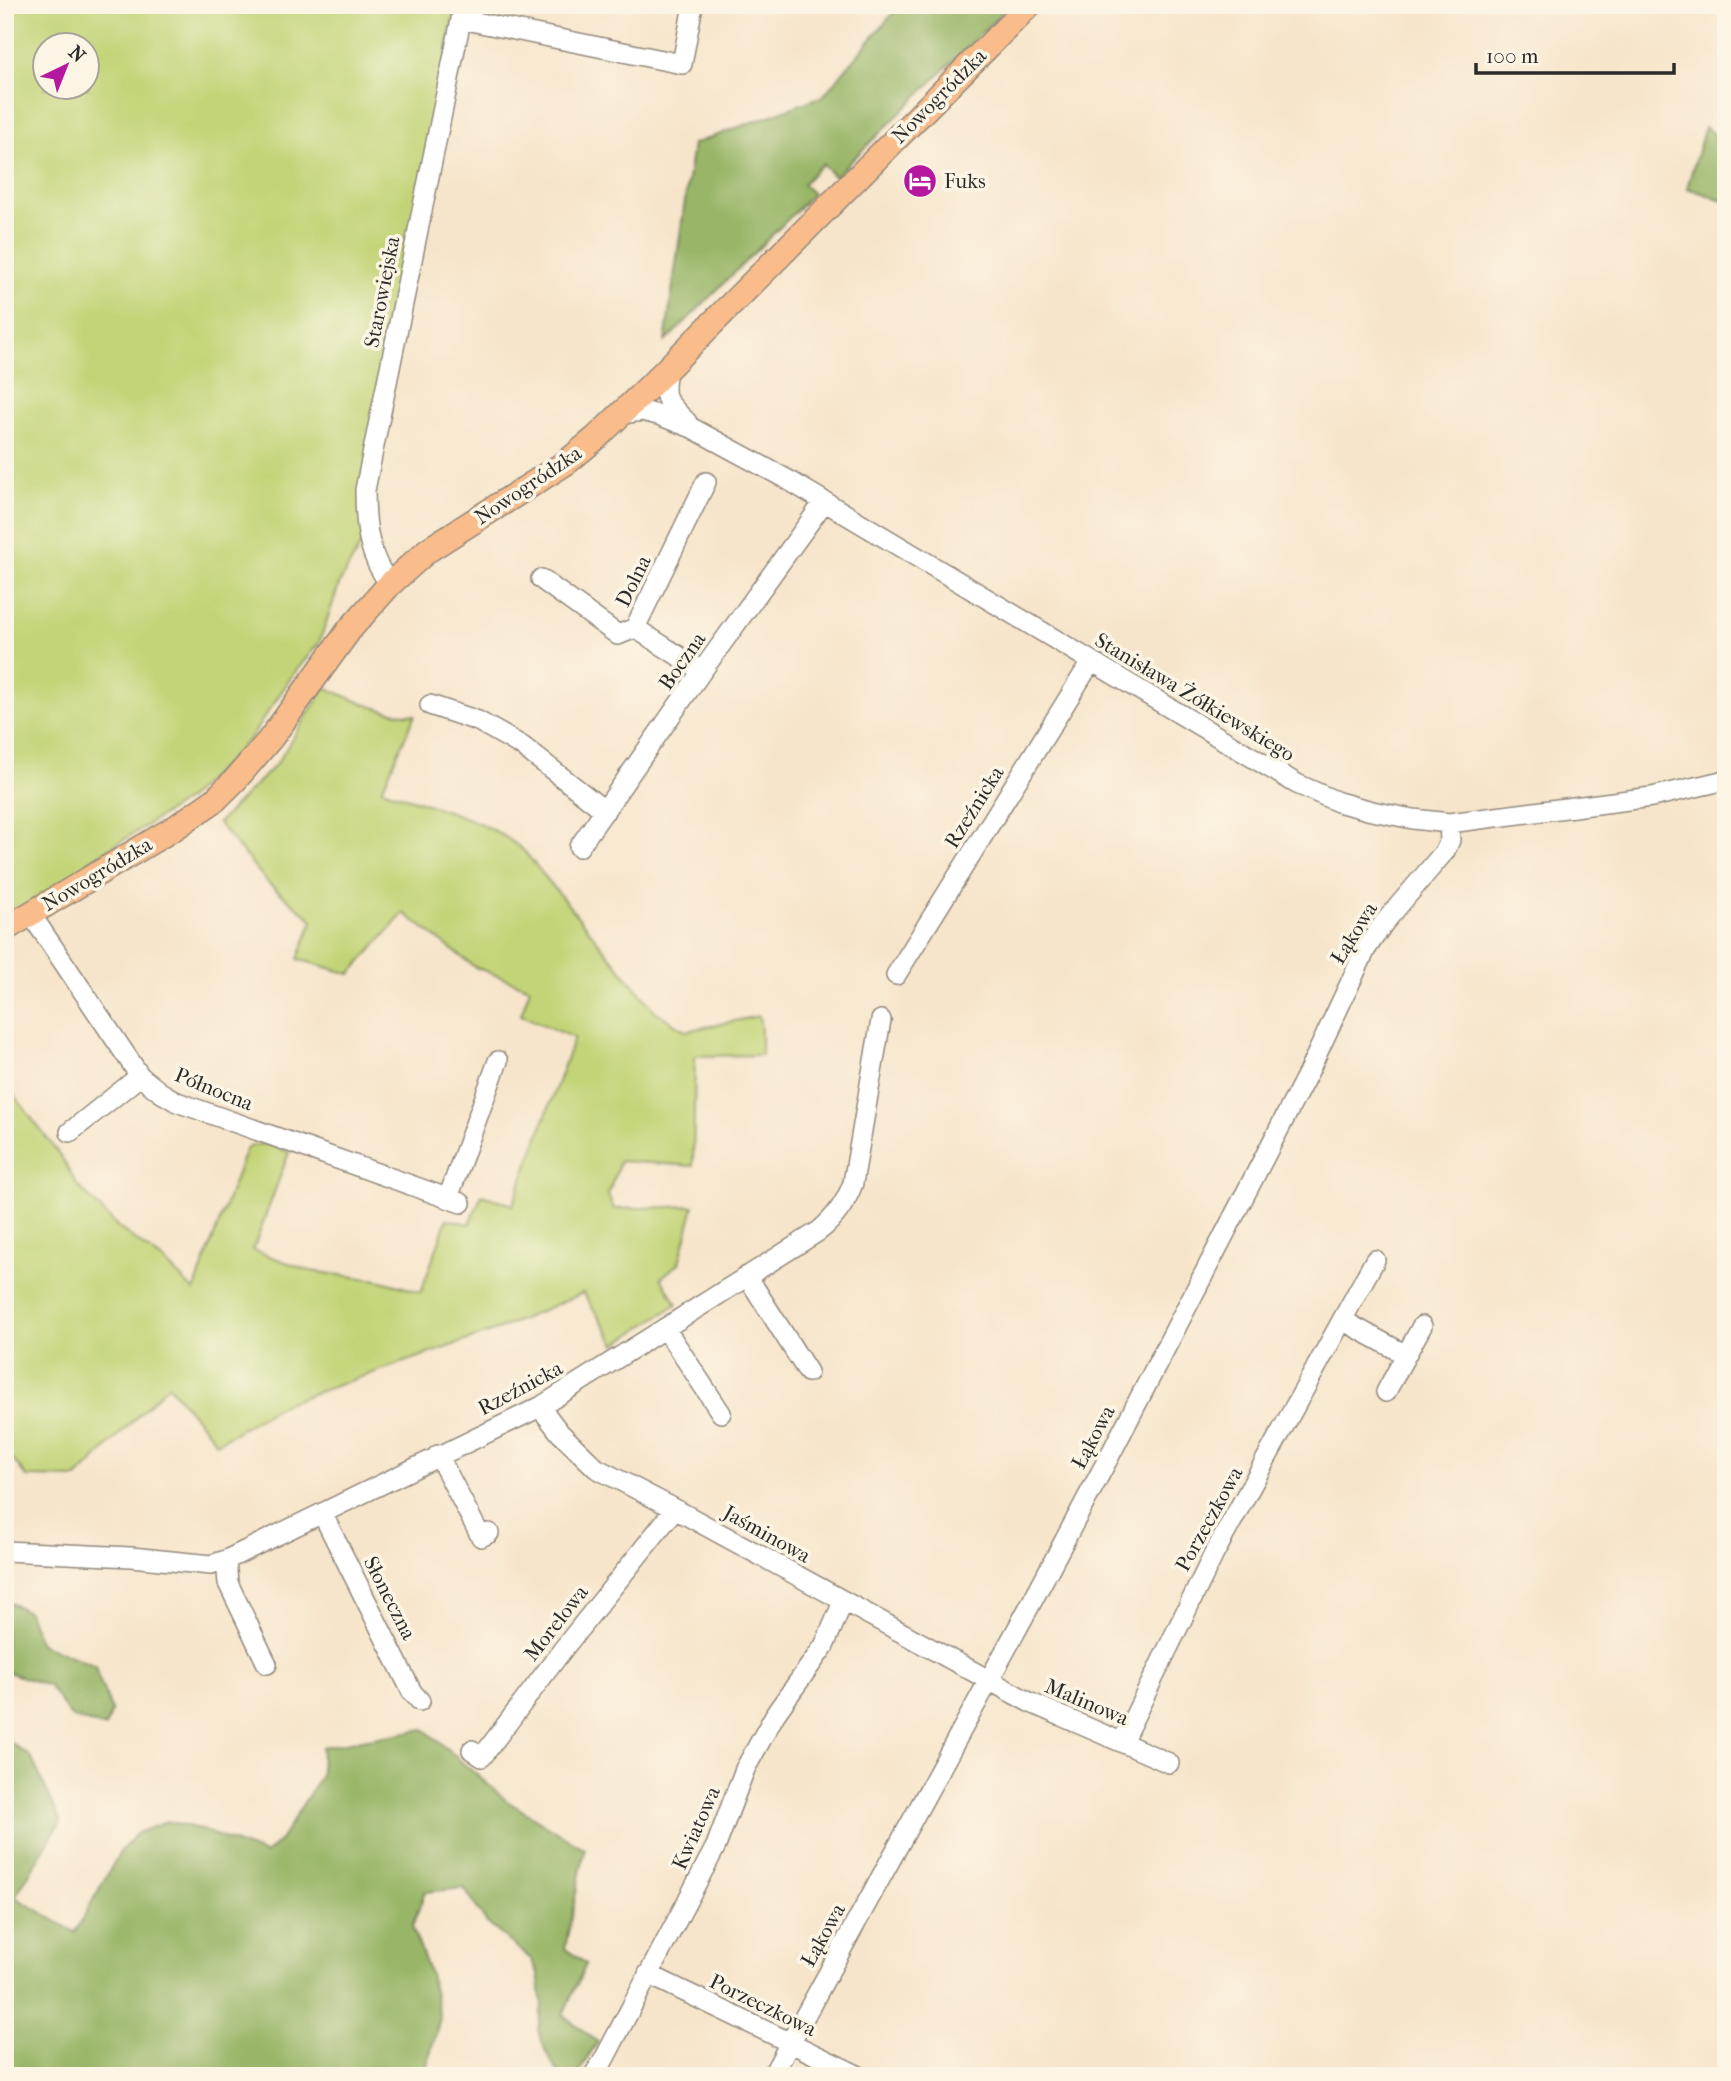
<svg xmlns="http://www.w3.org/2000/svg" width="1731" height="2081" font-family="'IM FELL French Canon',serif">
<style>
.green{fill:#c2d477;stroke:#768051;stroke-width:2;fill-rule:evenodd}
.forest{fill:#99b668;stroke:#62704a;stroke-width:2}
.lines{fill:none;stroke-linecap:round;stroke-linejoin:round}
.minor-casing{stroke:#91887b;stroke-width:22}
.major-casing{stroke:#91887b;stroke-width:27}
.minor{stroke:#fff;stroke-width:19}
.major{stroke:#f9bc8a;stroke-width:24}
.labels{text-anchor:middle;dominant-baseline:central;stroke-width:7;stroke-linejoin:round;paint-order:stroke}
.street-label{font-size:21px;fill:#2b2b2b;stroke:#fcf5e5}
.poi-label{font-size:21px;fill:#2b2b2b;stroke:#fcf5e5;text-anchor:start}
</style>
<rect width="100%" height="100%" fill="#fcf5e5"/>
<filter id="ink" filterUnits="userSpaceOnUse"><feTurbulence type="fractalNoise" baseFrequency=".0143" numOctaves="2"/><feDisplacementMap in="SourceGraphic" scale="14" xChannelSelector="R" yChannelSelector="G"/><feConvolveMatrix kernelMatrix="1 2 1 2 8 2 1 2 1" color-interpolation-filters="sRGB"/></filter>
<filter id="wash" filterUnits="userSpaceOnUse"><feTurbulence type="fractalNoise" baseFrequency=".00686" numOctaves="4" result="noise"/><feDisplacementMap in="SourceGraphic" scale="28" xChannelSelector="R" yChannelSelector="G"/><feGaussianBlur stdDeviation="1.57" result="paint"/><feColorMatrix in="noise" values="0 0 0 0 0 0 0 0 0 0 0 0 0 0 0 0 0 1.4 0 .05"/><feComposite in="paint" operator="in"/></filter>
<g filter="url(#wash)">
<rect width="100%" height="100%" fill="#f7e5cb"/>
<path class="green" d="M5 5H455L366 514 368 540 361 545 340 582 319 643 294 673 251 737 228 761 188 799 87 863 88 866 5 920ZM46 46H88V88H46Z
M325 687C355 701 382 713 415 715L382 789C427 805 490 820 524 851L655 1011 686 1031 759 1016 761 1029V1055L695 1056 693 1166 620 1161 608 1195 614 1209 694 1206 679 1263 661 1278 677 1304 616 1344 583 1293 497 1330 283 1404 217 1443 168 1385 77 1478 27 1477 5 1450V1083L62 1158 77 1185 119 1228 164 1261 194 1291 246 1149C261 1139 274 1147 289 1152L253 1250 310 1271 378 1280 421 1292 447 1219 469 1224 482 1195 513 1205 574 1038 521 1015 530 988 475 967 404 913 350 974 298 959 313 920 268 883 218 823 277 763Z"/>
<path class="forest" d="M900 5H1010L835 177 822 164 803 184 813 194 665 342 693 144 823 96Z
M1705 127 1726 144V201L1687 188Z
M5 1600 28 1612 40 1644 96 1666 98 1677 112 1711 105 1727 71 1717 49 1686 5 1671Z
M424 1729 507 1801 585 1849 565 1948 586 1964 563 2015 598 2042 576 2076H560L546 2052 538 2031 542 2005 538 1973 531 1959 486 1922 464 1888 425 1892 412 1927 430 1974 440 2018 424 2076H5V1739L31 1757 61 1821 15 1897 75 1932 120 1852 137 1833 168 1821 199 1829 265 1854 281 1839 321 1775 322 1747Z"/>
</g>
<g filter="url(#ink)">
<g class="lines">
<g class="minor-casing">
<path id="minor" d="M461 19 682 64 693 5
M667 369C662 400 665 400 687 422
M621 414 642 411 658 415 692 428 790 481 1297 784 1338 802 1372 811 1413 819 1449 823 1652 797 1726 780
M541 579 618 635 635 628
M390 584C368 557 365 524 365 490L464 5
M702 671 635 628 706 482
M430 705 478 721 522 746 605 811
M579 847 702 671 824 502
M30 913 140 1076 160 1092 177 1102 461 1203
M896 975 1091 662
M70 1132 140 1076
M448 1198 498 1061
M747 1276 808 1372
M1342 1320 1406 1355 1386 1392
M665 1328 721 1413
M1406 1355 1422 1326
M540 1407 560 1433 596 1468 675 1509 1029 1702 1169 1763
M438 1455 481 1537 489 1533
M322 1513 412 1692 420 1701
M5 1551 131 1557 211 1565 226 1560 540 1407 819 1231C835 1218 846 1203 853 1183L881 1020
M226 1560 228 1583 267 1664
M1122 1742 1214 1554 1375 1260
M472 1750 482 1757 564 1648 675 1509
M648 1974 859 2076
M593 2076 602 2063 716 1846 745 1769 776 1713 824 1646 843 1602
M772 2076 1028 1609 1109 1457 1308 1073 1366 949 1383 924 1445 851 1450 840 1449 823"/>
</g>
<g class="major-casing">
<path id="major" d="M5 929 176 827 215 800 236 779 271 738 350 629 390 584 428 550 567 462 596 438 649 387 1029 5"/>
</g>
<use href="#minor" class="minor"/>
<use href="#major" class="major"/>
</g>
</g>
<defs>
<g id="hotel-disc" transform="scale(1.75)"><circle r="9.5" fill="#b5179e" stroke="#fcf5e5"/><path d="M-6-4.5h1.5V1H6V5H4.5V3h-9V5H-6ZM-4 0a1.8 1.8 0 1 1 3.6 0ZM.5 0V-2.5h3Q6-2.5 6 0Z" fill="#fff"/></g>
</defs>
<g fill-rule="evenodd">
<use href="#hotel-disc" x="920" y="181"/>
</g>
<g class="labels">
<g class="street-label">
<text transform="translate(939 96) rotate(-45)">Nowogródzka</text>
<text transform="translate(382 292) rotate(-79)">Starowiejska</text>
<text transform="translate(528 485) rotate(-34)">Nowogródzka</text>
<text transform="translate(633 581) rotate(-64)">Dolna</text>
<text transform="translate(682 661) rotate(-55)">Boczna</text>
<text transform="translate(1195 697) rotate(31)">Stanisława Żółkiewskiego</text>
<text transform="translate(974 807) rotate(-58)">Rzeźnicka</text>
<text transform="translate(97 874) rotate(-31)">Nowogródzka</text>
<text transform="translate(1354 933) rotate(-58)">Łąkowa</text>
<text transform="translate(214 1089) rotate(22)">Północna</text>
<text transform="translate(520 1388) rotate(-28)">Rzeźnicka</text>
<text transform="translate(1093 1437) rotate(-62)">Łąkowa</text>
<text transform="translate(1209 1519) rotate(-61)">Porzeczkowa</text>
<text transform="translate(767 1534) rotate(29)">Jaśminowa</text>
<text transform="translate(390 1598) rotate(63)">Słoneczna</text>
<text transform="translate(556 1623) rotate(-52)">Morelowa</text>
<text transform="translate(1087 1702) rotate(23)">Malinowa</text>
<text transform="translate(696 1828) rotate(-66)">Kwiatowa</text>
<text transform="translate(823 1935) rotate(-61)">Łąkowa</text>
<text transform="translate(763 2005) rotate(26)">Porzeczkowa</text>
</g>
<g class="poi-label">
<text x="944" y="181">Fuks</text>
</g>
</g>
<rect width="1731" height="2081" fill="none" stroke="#fcf5e5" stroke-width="28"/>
<g transform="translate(66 66) rotate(43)"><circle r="33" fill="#fcf5e5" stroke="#a8a49b" stroke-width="2"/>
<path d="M0-5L12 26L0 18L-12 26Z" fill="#b5179e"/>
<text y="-10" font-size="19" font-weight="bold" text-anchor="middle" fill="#2b2b2b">N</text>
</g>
<path d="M1476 63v10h198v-10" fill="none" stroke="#2b2b2b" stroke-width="3.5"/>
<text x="1486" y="63" font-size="21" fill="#2b2b2b" stroke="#fcf5e5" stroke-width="5" paint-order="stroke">100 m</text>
</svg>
